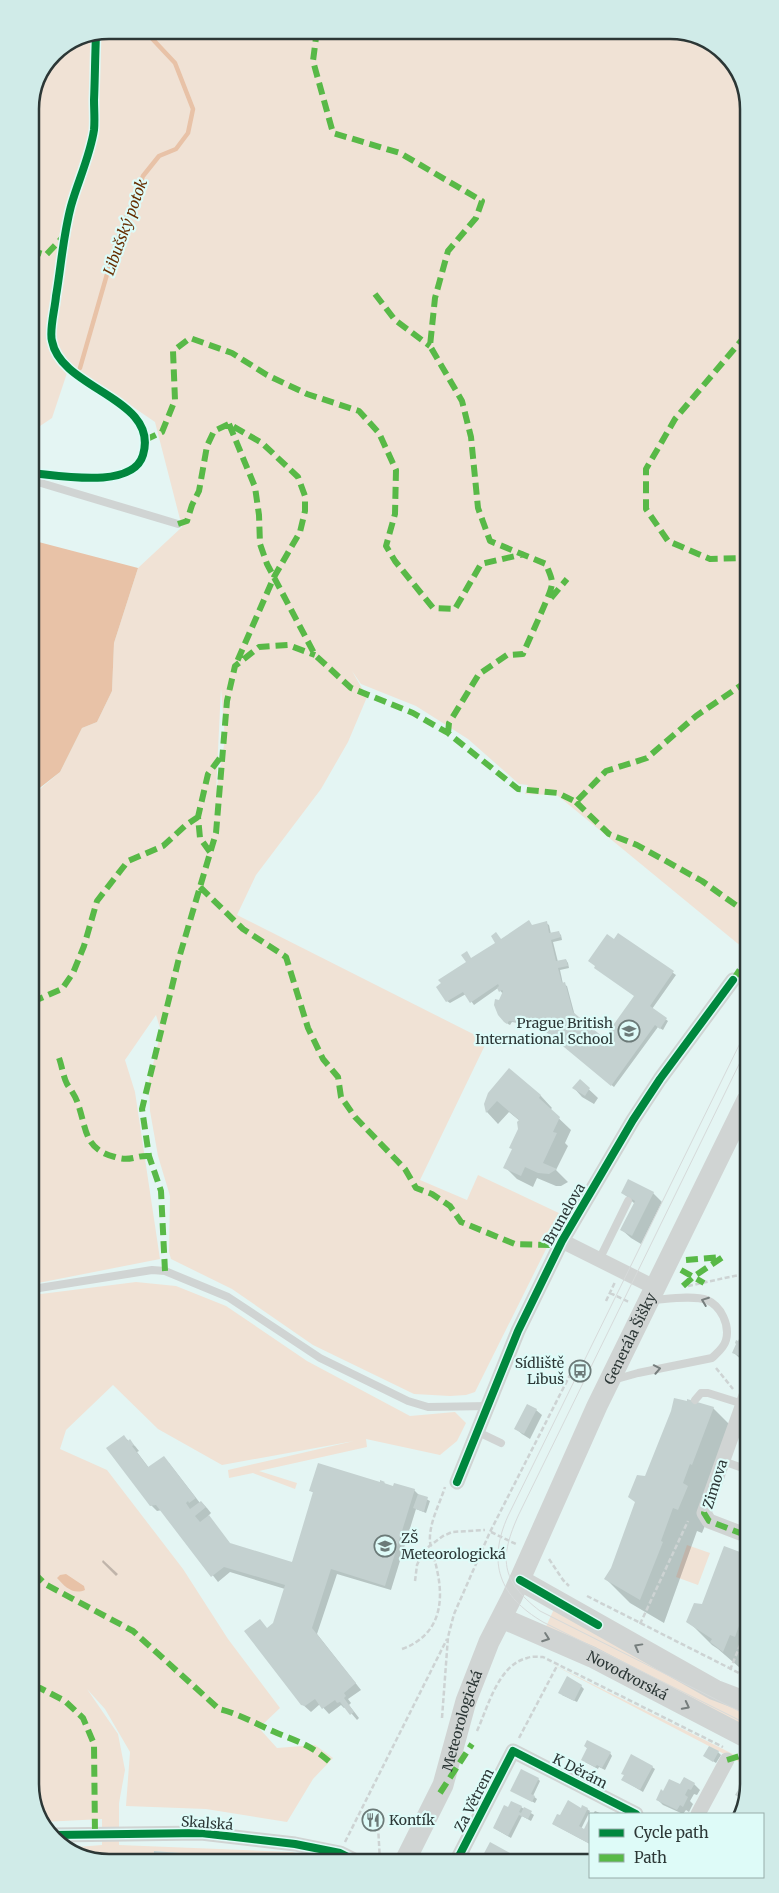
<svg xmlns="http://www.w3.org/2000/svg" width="779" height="1893" font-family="Merriweather,serif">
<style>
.green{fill:#f0e2d5;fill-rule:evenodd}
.water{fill:#e8c2a7}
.shadow{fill:#0003}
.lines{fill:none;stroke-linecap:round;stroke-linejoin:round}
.stream{stroke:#e8c2a7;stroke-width:4.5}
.building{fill:#c4d1d0}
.path{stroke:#cdd3d3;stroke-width:2.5;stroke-dasharray:5 2.5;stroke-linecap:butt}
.lane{stroke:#d0d4d3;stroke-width:8}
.street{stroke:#d0d4d3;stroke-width:15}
.secondary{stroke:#d0d4d3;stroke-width:21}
.tram{stroke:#d6dada;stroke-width:1}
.quiet{stroke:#58b947;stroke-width:6;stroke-dasharray:12 6;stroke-linecap:butt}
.cycleway-casing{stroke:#defbf8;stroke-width:11}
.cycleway{stroke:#00873e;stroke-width:8}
.oneway{stroke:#767e7d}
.labels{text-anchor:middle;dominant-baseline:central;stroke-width:4.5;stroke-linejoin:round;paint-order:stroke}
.poi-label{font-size:14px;fill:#2c3736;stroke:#defbf8;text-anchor:end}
.street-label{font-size:14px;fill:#2c3736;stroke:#defbf8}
.water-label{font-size:15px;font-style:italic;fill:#652d00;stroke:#defbf8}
.rim{fill:none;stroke:#2c3736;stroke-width:2.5}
</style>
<rect width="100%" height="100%" fill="#e4f5f3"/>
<path class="green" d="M109 30H676L718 46 745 84 747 943 744 948 737 943 557 795 525 794 528 785 519 784 468 739 416 706 361 684 352 671 367 697 348 742 321 789 256 875 237 915 487 1041 420 1180 467 1200 478 1175 563 1215 475 1392 466 1395 450 1396 414 1394 313 1345 232 1289 171 1259 169 1252 170 1196 158 1156 150 1111 149 1081 161 1031 156 1015 125 1060 135 1092 160 1259 33 1284 32 810 40 789 60 772 82 728 97 722 112 691 114 643 138 568 182 527 155 422 70 364 52 418 31 432 30 104 53 53ZM221 688 225 739 216 792Z
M136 1282 176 1286 226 1306 307 1361 410 1416 455 1412 466 1423 457 1441 440 1455 366 1439 367 1447 259 1471 297 1483 295 1489 253 1473 229 1478 228 1470 354 1441 222 1465 158 1429 113 1385 66 1430 60 1449 107 1470 183 1569 228 1639 280 1708 259 1728 277 1748 315 1745 333 1758 313 1779 287 1822 206 1809 126 1806 130 1752 105 1709 87 1689 118 1734 125 1770 119 1803V1845L292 1852 327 1861 223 1862V1860L217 1859 218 1856 154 1851 153 1859H145V1856H137L136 1863H103L64 1848 102 1845V1819L43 1822 34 1809 33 1295Z
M687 1545 710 1553 698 1585 676 1577Z
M554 1609C616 1648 682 1680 749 1710V1727L746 1733 544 1631Z
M546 1661 749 1762V1767Z"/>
<path class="water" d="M31 540 138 568 114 643 112 691 97 722 82 728 60 772 32 794Z
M66 1574 84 1586 85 1590C73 1595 65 1587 57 1578L60 1575Z"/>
<path class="shadow" d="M546 923 549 925 551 934 558 932 561 935 562 940 553 942 558 962 566 960 568 963 569 968 560 970 563 984 567 986 575 1016 604 1040 636 997 614 940 618 934 676 975 652 1009 668 1021 663 1030 658 1027 614 1087 532 1020 523 1024 512 1022 510 1025 508 1024 499 1014 500 1001 503 994 498 988 474 1005 466 994 450 1003 447 1001 472 960 501 940 532 926Z
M510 1070 541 1096 552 1108 550 1110 571 1130 565 1143 568 1146 556 1170 568 1182 561 1186H556L537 1178 533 1187 517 1179 505 1167 513 1150 520 1129V1121L509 1112 498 1124 487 1112 485 1104Z
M580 1081 598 1098 594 1104 582 1097 574 1088Z
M623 1193H653L662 1202 641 1244 631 1238 622 1230 635 1204Z
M746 1342 748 1344V1366L734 1353Z
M713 1408 737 1432 711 1511 702 1533 697 1531 664 1623 630 1603 606 1579 612 1568 646 1478Z
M536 1410 542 1415 530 1439 522 1434 516 1429Z
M124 1437 135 1446 139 1451 137 1452 149 1468 169 1463 200 1503 201 1502 207 1508 211 1513 208 1516 231 1545 292 1564 314 1493 311 1491 384 1483 387 1486 414 1490 420 1496 430 1501 426 1513 416 1509 391 1590 337 1574 317 1634 361 1690 348 1699 351 1703 349 1705 359 1718 357 1720 346 1707 344 1708 341 1705 329 1714 320 1704 311 1712 302 1704 267 1629 274 1624 285 1589 230 1572 218 1582 162 1510 157 1511 151 1505Z
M748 1486V1511L741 1504Z
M725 1548 748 1557 749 1670 747 1674 718 1649 712 1645 688 1621 703 1606Z
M103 1560 118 1574 116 1576 102 1562Z
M581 1686 584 1689 577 1702 562 1695Z
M585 1746 610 1753 612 1756 605 1770 599 1767 598 1769 585 1762 588 1749Z
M718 1752 721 1755 716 1763 705 1756Z
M652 1767 655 1769 643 1792 623 1780Z
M538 1779 540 1781 533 1796 537 1799 535 1803 512 1791Z
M694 1784 700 1790 697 1795 694 1794 690 1801 693 1804 689 1812 686 1810 683 1814 663 1805 657 1799 664 1792 680 1786Z
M521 1807 534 1815 531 1821 522 1816 511 1838 494 1828 509 1808Z
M587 1809 590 1811 581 1829 585 1831 590 1820V1844L553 1824 561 1817Z
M595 1811 602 1814H593Z
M379 1815 381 1817 377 1830 368 1826Z
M509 1854 512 1856 510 1860H488L483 1857Z"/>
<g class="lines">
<path class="stream" d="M80 368 116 243 143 176 159 156 176 149 188 133 193 109 175 63 144 30"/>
</g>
<path class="building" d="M529 920 532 925 547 921 549 933 559 931 561 937 551 940 556 961 566 959 568 966 558 968 562 983 565 982 573 1012 604 1038 634 996 594 968 595 966 588 961 607 934 614 939 618 933 674 971 650 1006 667 1018 660 1029 655 1025 611 1086 529 1018 520 1022 509 1021 507 1024 504 1022 498 1015 494 1005 495 999 499 1000 503 991 502 990 499 992 497 988 499 986 498 984 470 1003 463 992 446 1002 436 987 441 983 438 980 466 962 461 955 467 951 471 958 495 943 491 936 496 932 501 939Z
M509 1068 541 1095 539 1098 560 1117 553 1132 557 1133 543 1163 557 1169 549 1174 538 1173 525 1167 521 1176 503 1168 512 1149 509 1148 518 1129 517 1122 519 1120 497 1101 486 1113 484 1104 488 1093Z
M580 1079 590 1088 585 1096 572 1088Z
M628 1179 654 1192 632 1236 620 1230 635 1201 621 1193Z
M740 1337 747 1341 740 1356 732 1353 736 1344 735 1343 736 1340 738 1341Z
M674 1398 687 1401V1399L714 1407 692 1465 690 1464 683 1483 688 1486 678 1510 673 1508 661 1541 663 1542 640 1600 604 1579 611 1568 635 1502 628 1497 637 1475 645 1476 671 1411Z
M527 1404 537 1409 524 1434 514 1429Z
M124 1435 128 1441 130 1439 134 1445 132 1446 148 1467 164 1456 196 1498 189 1503 188 1501 186 1503 190 1509 201 1501 206 1507 195 1516 200 1522 209 1515 230 1543 292 1562 313 1492 309 1491 318 1463 380 1482V1480L385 1482 384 1483 393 1486 394 1483 415 1489 385 1586 331 1569 312 1628 356 1683 344 1693 346 1696 344 1698 354 1712 350 1715 340 1702 337 1703 335 1700 322 1709 315 1699 305 1706 301 1705 244 1631 260 1619 267 1628 273 1623 285 1585 224 1567 211 1577 156 1505 150 1506 106 1448Z
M748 1483V1507L740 1504Z
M418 1494 428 1497 424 1512 413 1508Z
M724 1546 748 1555 749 1594 746 1593 740 1609H745L735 1637 730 1635 723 1652 710 1642 712 1639 686 1622 694 1603 702 1604Z
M567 1676 582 1685 574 1701 558 1693Z
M587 1740 611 1752 602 1768 597 1765 595 1767 581 1760 587 1748 584 1746Z
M709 1746 719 1751 713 1762 703 1756Z
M631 1754 653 1766 640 1790 621 1780 624 1775 621 1774Z
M521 1769 539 1778 531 1794 535 1796 532 1802 510 1791Z
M684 1777 695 1783 691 1790 688 1789 685 1795 688 1797 683 1807 680 1805 677 1810 656 1800 661 1789 663 1791 669 1779 680 1784Z
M746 1777 749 1779V1784L744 1799 735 1795Z
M568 1800 581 1808 582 1805 588 1808 579 1826 584 1829 590 1817V1844L552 1824 557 1814 560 1815Z
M511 1801 522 1806 519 1812 521 1813 524 1807 532 1811 528 1819 519 1815 508 1836 493 1828 504 1805 508 1807Z
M372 1811 379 1814 374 1828 367 1826Z
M490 1842 510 1853 506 1859 503 1857 501 1860H488L482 1857Z
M154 1851 218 1856 217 1859 223 1860V1862L136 1863V1856H145V1859H153Z"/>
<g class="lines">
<path class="path" d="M688 1286 748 1273
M610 1293 629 1302
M606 1301 615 1282
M716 1368 733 1389
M491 1532 518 1545
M549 1559 563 1580 569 1586
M415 1581 417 1565 423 1551 443 1536 452 1532 485 1530
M587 1596 749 1678
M640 1624 688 1521
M402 1649C438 1636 445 1605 437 1570 435 1558 429 1548 430 1536 431 1519 440 1503 445 1487
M730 1670 749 1623
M442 1718 448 1637 454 1614 490 1532 573 1369
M477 1731C488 1707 498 1665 527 1658 532 1656 538 1657 543 1657L723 1747
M519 1738 558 1664
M741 1757 749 1760
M345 1842 447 1639
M370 1856 380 1861
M380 1861 378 1826 382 1816"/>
<path class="lane" d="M31 480 178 524
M599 1260 628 1201
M33 1289 152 1270 165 1271 228 1297 320 1358 408 1401 428 1407 489 1406
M613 1380 638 1373 712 1358C717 1353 724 1348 726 1340 730 1325 721 1306 707 1300 694 1295 667 1299 653 1300
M695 1400 701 1393H708L743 1404
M734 1427 748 1432
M478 1432 501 1443
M723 1461 748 1470"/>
<path class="street" d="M562 1241 654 1287
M748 1390 704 1513 709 1521 748 1536
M457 1482 518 1331 562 1241 633 1120 660 1079 733 980
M698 1814 727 1760
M53 1835 201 1833 295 1844 340 1853 356 1861
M457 1860 513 1751 636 1814"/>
<g class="secondary">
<path d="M520 1580 715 1690 749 1703"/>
<path id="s1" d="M502 1618 592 1657 749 1739"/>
<path id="s2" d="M405 1861 443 1785 466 1701 489 1642 512 1597 597 1406 747 1100"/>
</g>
<path class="tram" d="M747 1029 508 1516C487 1563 499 1596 543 1622L749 1725
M747 1048 519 1514C499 1558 500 1580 540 1611L749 1716"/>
<path class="quiet" d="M317 30 313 61 333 133 400 153 482 201 476 218 448 251 435 298 430 346 462 401 471 437 478 508 490 541 546 564C548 570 552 577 552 583 553 590 527 643 523 654L507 655 479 674 449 723 448 733
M30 250 46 255 63 237
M375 294 395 320 430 346
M746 335 675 419 646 469V509L668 541 710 559 746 558
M229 424 255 487 259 515 260 544 267 564 315 655 351 688 413 713 448 733 518 789 558 793 576 802 606 771 647 758 696 716 746 682
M145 440 162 432 175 400 173 351 190 338 232 353 267 375 307 394 359 411 379 433 396 470 395 514 386 546 395 561 433 608 455 609 481 564 524 554
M178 524 187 521 192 505 199 491 207 446 214 431 229 424 262 443 298 477 305 496V511L300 532 274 577 236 664
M551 598 567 579
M576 802 609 834 637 845 702 881 747 913
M210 852 200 838 198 817 208 774 223 754
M200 887 243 929 286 957 308 1028 323 1059 338 1077 341 1097 355 1117 405 1169 416 1188 432 1194 450 1206 461 1222 515 1244 551 1245
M733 980 747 959
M32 1002 62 989 73 973 84 946 97 901 128 861 163 846 186 825 198 817
M59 1058C62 1066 63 1076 67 1084 71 1090 76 1097 78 1104 87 1130 84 1149 115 1157 131 1162 136 1155 149 1156
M686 1260 721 1257
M681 1270 704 1283
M165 1271 161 1191 149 1156 142 1109 179 958 216 833 227 701 235 666 259 647 288 645 315 655
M683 1286 693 1277 723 1257
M716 1478 704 1513 709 1521 748 1536
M34 1573 45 1584 133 1631 219 1709C240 1714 258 1725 277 1733 302 1743 312 1746 332 1764
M34 1689 40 1688 65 1701 83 1718 94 1744 95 1834
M727 1760 740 1756
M440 1793 472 1744"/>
<g class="cycleway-casing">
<path id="cycleway" d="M31 473C57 475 133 490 143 455 160 398 61 390 52 341 49 330 55 309 56 296 61 267 63 236 71 206 78 181 90 156 94 130 95 120 94 110 94 100 95 78 95 57 96 35
M457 1482 518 1331 562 1241 633 1120 660 1079 733 980
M520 1580 598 1625
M53 1835 201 1833 295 1844 340 1853 356 1861
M457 1860 513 1751 636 1814"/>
</g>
<use href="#cycleway" class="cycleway"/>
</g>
<defs><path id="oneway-chevron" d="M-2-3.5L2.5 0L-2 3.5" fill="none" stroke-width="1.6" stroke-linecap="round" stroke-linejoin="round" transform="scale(1.25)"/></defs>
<g class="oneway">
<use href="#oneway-chevron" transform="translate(705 1301) rotate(-159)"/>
<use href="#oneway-chevron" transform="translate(657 1369) rotate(-11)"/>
<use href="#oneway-chevron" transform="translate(546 1638) rotate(20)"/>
<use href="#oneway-chevron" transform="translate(638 1647) rotate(-151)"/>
<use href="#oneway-chevron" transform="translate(686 1706) rotate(27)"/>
</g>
<defs>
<g id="university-ring" transform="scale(1.125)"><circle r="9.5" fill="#defbf8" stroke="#6c7a78" stroke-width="1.5"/><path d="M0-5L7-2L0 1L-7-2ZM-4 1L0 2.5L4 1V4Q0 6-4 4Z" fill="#6c7a78"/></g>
<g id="bus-ring" transform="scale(1.125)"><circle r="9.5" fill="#defbf8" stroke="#6c7a78" stroke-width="1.5"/><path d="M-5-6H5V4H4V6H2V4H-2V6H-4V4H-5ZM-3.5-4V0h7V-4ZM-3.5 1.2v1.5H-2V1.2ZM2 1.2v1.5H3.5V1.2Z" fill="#6c7a78"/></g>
<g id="school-ring" transform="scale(1.125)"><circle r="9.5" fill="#defbf8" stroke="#6c7a78" stroke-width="1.5"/><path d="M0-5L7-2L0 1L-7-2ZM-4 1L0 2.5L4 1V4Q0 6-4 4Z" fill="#6c7a78"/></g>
<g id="restaurant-ring" transform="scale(1.125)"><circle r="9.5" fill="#defbf8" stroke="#6c7a78" stroke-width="1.5"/><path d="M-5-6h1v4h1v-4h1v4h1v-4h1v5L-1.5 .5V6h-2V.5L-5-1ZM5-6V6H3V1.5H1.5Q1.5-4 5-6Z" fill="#6c7a78"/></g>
</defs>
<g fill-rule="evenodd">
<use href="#university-ring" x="629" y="1031"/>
<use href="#bus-ring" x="580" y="1371"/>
<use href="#school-ring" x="385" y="1546"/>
<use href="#restaurant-ring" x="373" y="1820"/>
</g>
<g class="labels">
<g class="poi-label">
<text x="613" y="1023">Prague British<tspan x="613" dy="16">International School</tspan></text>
<text x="564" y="1363">Sídliště<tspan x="564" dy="16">Libuš</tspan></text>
<text x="401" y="1538" text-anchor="start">ZŠ<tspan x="401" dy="16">Meteorologická</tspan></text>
<text x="389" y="1820" text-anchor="start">Kontík</text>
</g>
<g class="street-label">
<text transform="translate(564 1214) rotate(-60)">Brunelova</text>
<text stroke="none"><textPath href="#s2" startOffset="570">Generála Šišky</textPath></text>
<text transform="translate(715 1484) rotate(-72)">Zimova</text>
<text stroke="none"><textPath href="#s1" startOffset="138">Novodvorská</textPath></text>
<text stroke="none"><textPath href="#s2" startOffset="152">Meteorologická</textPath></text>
<text transform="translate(580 1771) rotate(27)">K Děrám</text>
<text transform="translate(474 1800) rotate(-63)">Za Větrem</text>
<text transform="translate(207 1823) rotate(4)">Skalská</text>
</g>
<g class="water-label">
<text transform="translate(125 227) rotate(-70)">Libušský potok</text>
</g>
</g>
<path d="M0 0H779V1893H0ZM109 39H670A70 70 0 0 1 740 109V1784A70 70 0 0 1 670 1854H109A70 70 0 0 1 39 1784V109A70 70 0 0 1 109 39Z" fill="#d0ebe8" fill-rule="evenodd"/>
<path class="rim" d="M109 39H670A70 70 0 0 1 740 109V1784A70 70 0 0 1 670 1854H109A70 70 0 0 1 39 1784V109A70 70 0 0 1 109 39Z"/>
<rect x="589" y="1813" width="175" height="65" fill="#defbf8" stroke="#97adaa"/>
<rect x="599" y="1829" width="25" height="8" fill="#00873e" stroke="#97adaa"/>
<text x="634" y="1838" font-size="15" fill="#2c3736">Cycle path</text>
<rect x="599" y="1854" width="25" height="8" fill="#58b947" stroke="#97adaa"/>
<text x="634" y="1863" font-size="15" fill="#2c3736">Path</text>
</svg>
